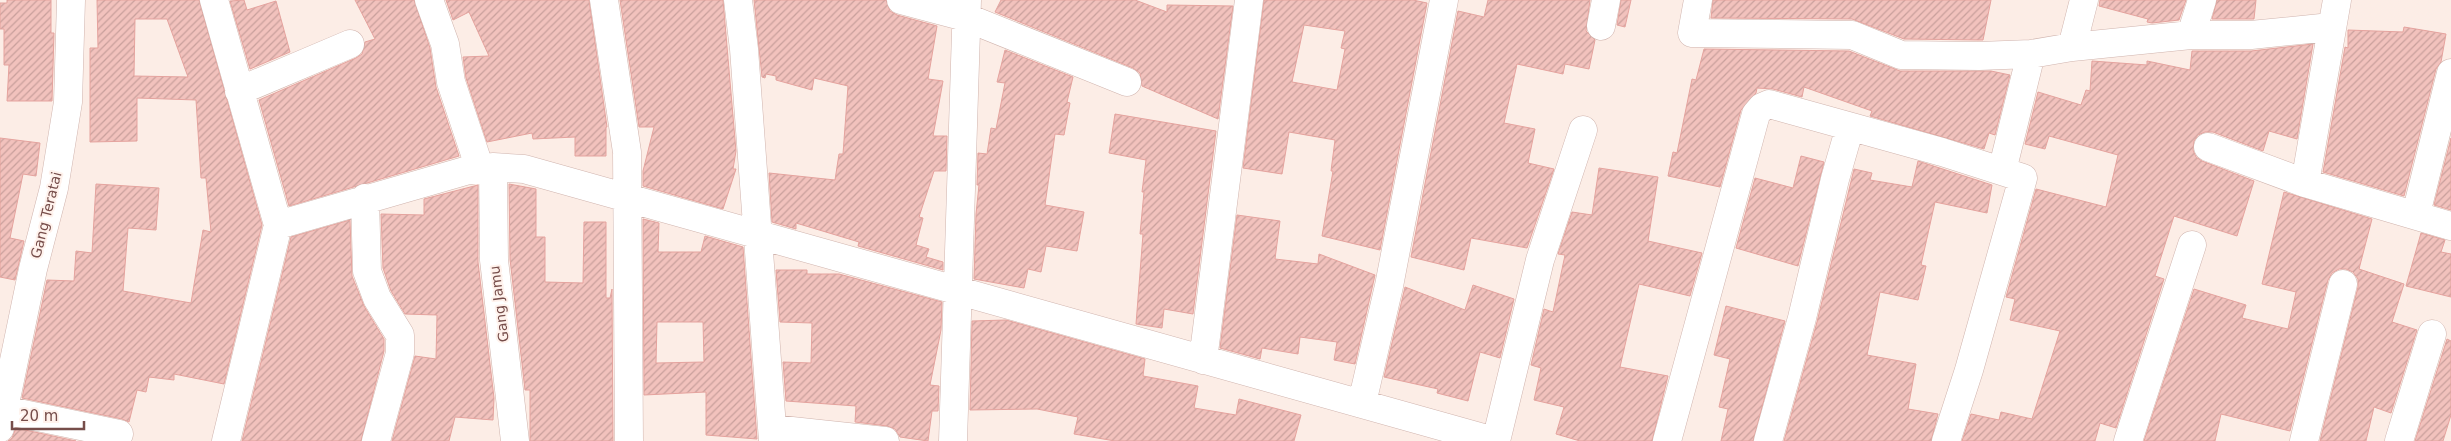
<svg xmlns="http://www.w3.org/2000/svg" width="2451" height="441" font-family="'DejaVu Sans',sans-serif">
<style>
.building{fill:url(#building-hatch);stroke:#e5a39e;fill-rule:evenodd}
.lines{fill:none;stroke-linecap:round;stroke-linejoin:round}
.minor-casing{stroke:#d0b4ae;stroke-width:29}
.minor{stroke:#fff;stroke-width:28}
.labels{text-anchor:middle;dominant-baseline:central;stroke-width:4;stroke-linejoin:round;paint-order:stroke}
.street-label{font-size:14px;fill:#764d4a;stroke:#fff2ec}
</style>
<defs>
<pattern id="building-hatch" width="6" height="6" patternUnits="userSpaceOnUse" patternTransform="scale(1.25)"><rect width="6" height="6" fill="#f2c2bd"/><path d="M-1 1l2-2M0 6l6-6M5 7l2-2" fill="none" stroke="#c9a09c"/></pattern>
</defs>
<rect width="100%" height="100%" fill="#fcede6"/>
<path class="building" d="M7 0H51V33H54L52 101H7L9 65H4V29H0V3H7Z
M97 0H199L262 225 224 384 174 374V380L149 377 146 392 137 390 129 422 122 419 22 398 47 280 74 281 76 251 92 253 96 184 159 188 156 230 128 228 123 291 191 303 203 230 211 232 206 178H201L196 100 137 98V141L90 142V48H98ZM135 19H167L188 77 134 76Z
M244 0 247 10 276 1 290 52 250 69 230 1Z
M355 0H414L430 48 436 87 459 156 289 206 259 100 356 58 362 54 365 42 375 39Z
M446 0H589L607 127H606V156H575V137L533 139 532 133 487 142 466 78 463 57 489 56 469 12 453 20Z
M620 0H723L736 151 733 169H736L723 209 643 186V171L654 127H639Z
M754 0H886L890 11 897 15 937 26 928 79 943 81 933 136H947L946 171H934L919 217 923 218 916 245 929 249 926 257 943 262V270L858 246 859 242 796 223V229L772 222 769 173 835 180 839 154H843L848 86 814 78 812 90 776 80V76L766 74 765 78 762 77Z
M1001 0H1135L1167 12V5L1233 6 1218 119 1142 86 1140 73 1133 68 995 12Z
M1264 0H1413L1427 3 1380 250 1322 236 1333 171H1331L1335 140 1289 132 1282 174 1243 168ZM1304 25 1345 31 1341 48 1345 49 1337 90 1292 82Z
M1488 0H1590L1586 31 1595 40 1589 69 1565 64 1563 74 1517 64 1504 123 1535 129 1528 163 1554 169 1527 248 1471 238 1464 270 1411 257 1458 11 1484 17Z
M1621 0H1631L1625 27 1617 25Z
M1713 0H1991L1983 40H1979L1904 39 1852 19 1711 18Z
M2100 0H2186L2179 20 2152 23 2147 22 2148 19 2099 6Z
M2217 0H2256L2254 19H2212Z
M2404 27 2446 34 2441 62 2436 69 2404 196 2323 172 2345 47 2348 48V30L2403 32Z
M2313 44 2297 139 2269 131 2263 151 2213 132H2205L2198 135 2194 141 2193 150 2196 157 2202 161 2254 181 2237 236 2174 216 2155 276 2164 279 2116 428 2100 423 2095 441H1962L1971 414 1999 420 2001 412 2032 419 2060 331 2010 320 2015 299 2006 297 2036 189 2106 207 2118 155 2049 136 2045 149 2025 144 2038 92 2081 105 2086 90 2090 91 2092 61 2147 65V61L2190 70 2192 51H2251Z
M1704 49 1849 51 1900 71H1991L2010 75 1995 135 1989 133 1984 149 1870 116 1872 111 1804 87 1802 97 1773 89 1757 88 1756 93 1741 110 1720 187 1668 176 1673 152 1677 153 1692 79 1696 80Z
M1005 50 1073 77 1067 102 1070 103 1064 135 1055 134 1045 205 1084 212 1077 251 1046 246 1041 272 1028 269 1024 288 974 279 976 214 979 185H977L978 153 987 154 991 128 996 129 1005 83 997 82Z
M1115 114 1216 131 1193 314 1164 309 1162 328 1136 324 1143 234H1140L1144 192H1142L1146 160 1109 153Z
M0 138 40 143 36 176 23 174 10 238 24 241 15 280 0 277Z
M2451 138V210L2434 205Z
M1801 156 1824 162 1798 266 1736 248 1755 178 1793 188Z
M1918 161 1992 185 1987 213 1935 202 1921 265 1926 266 1918 300 1880 292 1867 355 1916 364 1908 409 1938 414 1931 441H1784L1817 322 1854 169 1872 173 1870 180 1912 187Z
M1599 168 1658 177 1648 241 1702 253 1690 296 1639 284 1620 367 1668 376 1652 441H1580L1556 434 1564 407 1534 400 1541 368 1531 365 1544 309 1553 312 1565 255 1558 254 1572 212 1592 215Z
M509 184 536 189V237H545V282L583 283 584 222H606V298H610L612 289 613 441H530V390H525L510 259Z
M478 185V262L494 398 493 420 455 417 449 441H392L415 356 436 359 437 315 405 314 391 291 383 268 381 214 424 215V199Z
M2284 192 2372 219 2359 269 2404 284 2392 322 2417 330 2391 413 2374 407 2366 441H2320L2358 287V279L2353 272 2346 269H2339L2332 273 2328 280 2290 431 2221 414 2215 441H2144L2194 289 2246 305 2242 318 2288 329 2296 292 2262 284Z
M1237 215 1280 221 1275 259 1318 264 1319 254 1375 275 1355 364 1334 360 1337 342 1300 337 1298 354 1262 348 1260 359 1220 348Z
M643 219 659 223 658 252H701L705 236 743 247 757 439 706 435V392L644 395ZM657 322H703L704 362 656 363Z
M350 220 352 276 364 306 384 339V351L361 441H242L291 237Z
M2421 233 2445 240 2441 252 2451 254V297L2406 286Z
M776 270H807V274H839L942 302 941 330 930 385 939 386 938 411H932L928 441 900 437 895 429 887 426 855 422 856 406 786 401 783 362 811 363 812 323 780 322Z
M1473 285 1514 299 1500 358 1480 352 1468 401 1437 393 1438 389 1384 377 1405 287 1465 310Z
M1726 306 1785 321 1753 441H1721L1728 409 1719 407 1730 359 1714 355Z
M1006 320 1145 359 1143 376 1198 386 1194 408 1236 415 1239 399 1301 415 1294 441H1115L1074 434 1078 417 1037 409 970 410 972 321Z
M2447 339 2451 341V415L2443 441H2415Z
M16 428 76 441H8L12 438Z"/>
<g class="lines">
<g class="minor-casing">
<path id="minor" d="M214 0 278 225 226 441
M429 0 445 44 451 82 480 169
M604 0 627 152 629 441
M738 0 744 49 773 441
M901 0 965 17 1127 82
M1698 0 1692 33 1852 35 1901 55 1979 56 2031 54 2072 47 2191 35H2251L2331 27
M2337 0 2305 183 2451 226
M1601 26 1606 0
M2191 35 2202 0
M2072 47 2084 0
M239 91 350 44
M2208 147 2305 183
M493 167 494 260 515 441
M2002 171 2031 54
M365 198 367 271 377 298 400 335V353L376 441
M2416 214 2451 73
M278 225 465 171 493 167 524 169 1494 441
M1203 360 1249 0
M1362 403 1389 286 1444 0
M4 410 119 434
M0 428 33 269 54 188 68 102 71 0
M773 429 885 441
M953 441 967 0
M1496 441 1540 260 1583 130
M1667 441 1756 114 1762 107 1769 104 1942 152 2023 178 1969 370 1946 441
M1768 441 1802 318 1835 179 1850 127
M2128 441 2192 245
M2304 441 2343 284
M2399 441 2432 334"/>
</g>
<use href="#minor" class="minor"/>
</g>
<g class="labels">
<g class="street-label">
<text transform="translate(46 215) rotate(-76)">Gang Teratai</text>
<text transform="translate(499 304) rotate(-97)">Gang Jamu</text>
</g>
</g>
<path d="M12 421v8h72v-8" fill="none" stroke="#764d4a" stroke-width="2.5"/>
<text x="20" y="421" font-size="15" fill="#764d4a" stroke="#fff2ec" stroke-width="4" paint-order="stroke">20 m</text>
</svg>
